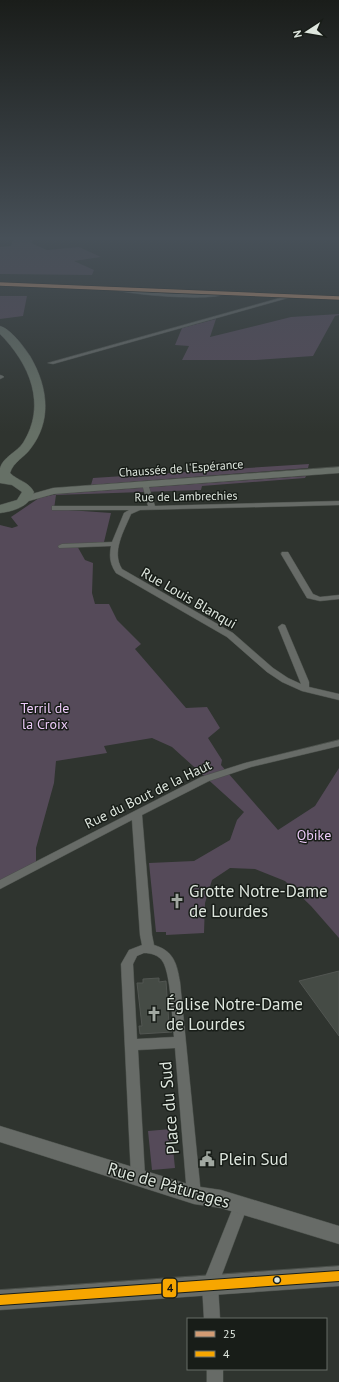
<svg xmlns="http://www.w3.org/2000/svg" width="339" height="1382" font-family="'PT Sans',sans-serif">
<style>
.green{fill:#554a59}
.building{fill:#454b45;stroke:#525652}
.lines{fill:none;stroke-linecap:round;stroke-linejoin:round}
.minor-casing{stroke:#4b504b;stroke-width:1}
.tertiary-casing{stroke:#4b504b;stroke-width:1}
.secondary-casing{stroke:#4b504b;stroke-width:1}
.trunk-casing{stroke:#4b504b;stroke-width:1}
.minor{fill:#676b67;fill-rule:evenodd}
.tertiary{fill:#676b67;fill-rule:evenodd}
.secondary{fill:#697069;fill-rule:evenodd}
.trunk{fill:#667066;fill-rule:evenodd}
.bus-1-casing{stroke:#181d18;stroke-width:5}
.bus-2-casing{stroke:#181d18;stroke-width:12}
.bus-1{stroke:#d39c74;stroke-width:3.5}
.bus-2{stroke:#f7a600;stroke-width:10}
.bus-dot{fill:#dee6de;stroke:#181d18;stroke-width:1.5}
.labels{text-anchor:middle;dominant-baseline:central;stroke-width:3;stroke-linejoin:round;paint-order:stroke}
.far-street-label{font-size:12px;fill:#dee6de;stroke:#181d18}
.street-label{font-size:14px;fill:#dee6de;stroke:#181d18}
.park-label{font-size:14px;fill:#eccaf8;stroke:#181d18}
.near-poi-label{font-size:17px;fill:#dee6de;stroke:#181d18;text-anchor:start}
.near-street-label{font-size:17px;fill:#dee6de;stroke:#181d18}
.line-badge{stroke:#181d18;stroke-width:1.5}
.pale-badge-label{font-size:11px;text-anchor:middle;font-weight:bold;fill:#111}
</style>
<rect width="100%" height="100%" fill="#2f342f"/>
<path class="green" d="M13 239H34L31 243 47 250 79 247 101 257 74 261 94 270 92 275 0 274V247L11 246Z
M0 296H27L23 316 0 319Z
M339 314V315L335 316 313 356 256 360H182L189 346 175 345 182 328 216 319 210 337 291 317Z
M309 464 308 468 91 485 93 478Z
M306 476 305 478 202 486 201 490 56 495 54 509 111 513 104 542 76 544 85 560 93 563 92 593 95 604H109L117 620 141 644 135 649 186 708 207 707 220 728 208 738 222 760 221 765 278 830 315 806 339 768V938L311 906 285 881 255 869 230 868 212 880 205 903 204 933 166 935V932H156L149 863 194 861 230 840 237 820 244 812 172 747 152 738 104 746 107 753 56 761 54 783 36 848V868L0 889V525L12 528 18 526 11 517 39 498 57 494Z
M171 1129 175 1168 152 1170 148 1131Z"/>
<path class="building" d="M339 971V1036L299 981Z
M159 978V982L166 981 169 1024H171L172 1032 140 1034 139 1026H142L137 983H143V979Z"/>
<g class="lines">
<g class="minor-casing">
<path id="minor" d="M121 289C156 293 191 297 226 292L228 293C212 302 140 295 119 291V289Z
M291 295 295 296 53 364 48 363Z
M0 375 3 376 4 377 0 379Z
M145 482 148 484 155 506 339 501V505L140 510 131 514C124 531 111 552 122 569L233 633 273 668 288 678 301 684 278 627 282 624 285 625 309 682V687L339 694V700L302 691 282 682 267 672 227 637 116 573C110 564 109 557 111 546L59 548 58 546 62 544 112 542 124 513 129 510H52V506H148L142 484Z
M282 552H288L313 594 320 597 339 595V599L320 601 307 598 281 554Z
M339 740V746L251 767 209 781 142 815 152 935 154 945C174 951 177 964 180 982L201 1195 199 1200 194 1202 189 1200 187 1195 175 1048 138 1050 145 1177 143 1182 138 1183 133 1182 131 1177 121 964 129 950 142 945 140 935 132 820 0 889V880L201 777 245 763ZM144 953C151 953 159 955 163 962 171 976 172 1019 174 1037L137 1039 133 964 137 956Z
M241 1198 246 1200 248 1205 218 1285 220 1319H204L202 1285 236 1200Z
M207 1369H223V1382H207Z"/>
</g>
<g class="tertiary-casing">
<path id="tertiary" d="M0 282 339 296V300L0 286Z
M0 1126 194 1186 221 1190 339 1226V1244L221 1208 194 1204 0 1142Z
M339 1266V1286L0 1310V1290Z"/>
</g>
<g class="secondary-casing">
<path id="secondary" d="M339 467V473L54 494 25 502 20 499 21 497 53 488Z"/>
</g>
<g class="trunk-casing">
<path id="trunk" d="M0 326C11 329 24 347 30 356 47 385 53 419 31 448 25 457 13 462 10 473 18 481 28 481 34 492 29 507 14 511 0 513V505L17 500 22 492 12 485 0 483C0 479 0 473 0 468 3 457 17 452 23 443 47 405 30 364 0 334Z"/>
</g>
<use href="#minor" class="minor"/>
<use href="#tertiary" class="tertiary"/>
<use href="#secondary" class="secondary"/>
<use href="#trunk" class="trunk"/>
<g class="bus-1-casing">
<path id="bus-1" d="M0 284 339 298"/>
</g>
<g class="bus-2-casing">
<path id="bus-2" d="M0 1300 339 1276"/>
</g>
<use href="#bus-1" class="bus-1"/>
<use href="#bus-2" class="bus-2"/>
</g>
<linearGradient id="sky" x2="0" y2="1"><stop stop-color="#1a1d1a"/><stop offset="0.55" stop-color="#475058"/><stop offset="1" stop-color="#475058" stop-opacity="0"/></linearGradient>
<rect width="339" height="433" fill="url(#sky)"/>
<defs>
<g id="church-bare" transform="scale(1.2)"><path d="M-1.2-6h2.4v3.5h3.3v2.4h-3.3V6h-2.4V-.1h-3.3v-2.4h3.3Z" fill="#a1a8a1" stroke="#181d18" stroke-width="2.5" paint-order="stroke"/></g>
<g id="civic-bare" transform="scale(1.2)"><path d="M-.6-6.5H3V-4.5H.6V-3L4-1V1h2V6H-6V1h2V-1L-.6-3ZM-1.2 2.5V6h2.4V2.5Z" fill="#a1a8a1" stroke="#181d18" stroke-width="2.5" paint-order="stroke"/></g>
</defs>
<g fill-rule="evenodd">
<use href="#church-bare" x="177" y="901"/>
<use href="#church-bare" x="154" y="1014"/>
<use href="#civic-bare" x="207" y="1159"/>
</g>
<circle class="bus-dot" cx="277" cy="1280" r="3.5"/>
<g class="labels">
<g class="far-street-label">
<text transform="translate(181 468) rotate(-4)">Chaussée de l'Espérance</text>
<text transform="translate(186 496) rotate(-1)">Rue de Lambrechies</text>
</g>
<g class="street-label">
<text transform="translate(189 598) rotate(30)">Rue Louis Blanqui</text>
<text transform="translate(148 794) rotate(-26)">Rue du Bout de la Haut</text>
</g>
<g class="park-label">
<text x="45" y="708">Terril de<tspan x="45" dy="16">la Croix</tspan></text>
<text x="314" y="835">Qbike</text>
</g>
<g class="near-poi-label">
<text x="189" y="891">Grotte Notre-Dame<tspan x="189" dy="20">de Lourdes</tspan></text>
<text x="166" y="1004">Église Notre-Dame<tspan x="166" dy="20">de Lourdes</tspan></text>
<text x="219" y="1159">Plein Sud</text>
</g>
<g class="near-street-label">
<text transform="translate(169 1108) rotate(-95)">Place du Sud</text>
<text transform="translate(169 1185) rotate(16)">Rue de Pâturages</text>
</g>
</g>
<rect class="line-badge" x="162" y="1278" width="15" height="20" rx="4" fill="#f7a600"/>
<g class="pale-badge-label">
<text x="170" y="1292">4</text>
</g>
<rect x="187" y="1318" width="140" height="52" fill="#181d18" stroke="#676d67"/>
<rect x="195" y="1331" width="20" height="6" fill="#d39c74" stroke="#676d67"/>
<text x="223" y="1338" font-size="12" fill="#dee6de">25</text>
<rect x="195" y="1351" width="20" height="6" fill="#f7a600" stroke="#676d67"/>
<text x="223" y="1358" font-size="12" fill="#dee6de">4</text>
<g transform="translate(307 32) rotate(258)" stroke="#181d18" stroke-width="3" paint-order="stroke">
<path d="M0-3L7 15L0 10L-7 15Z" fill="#dee6de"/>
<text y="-6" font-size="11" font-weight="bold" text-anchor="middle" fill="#dee6de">N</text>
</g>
</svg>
